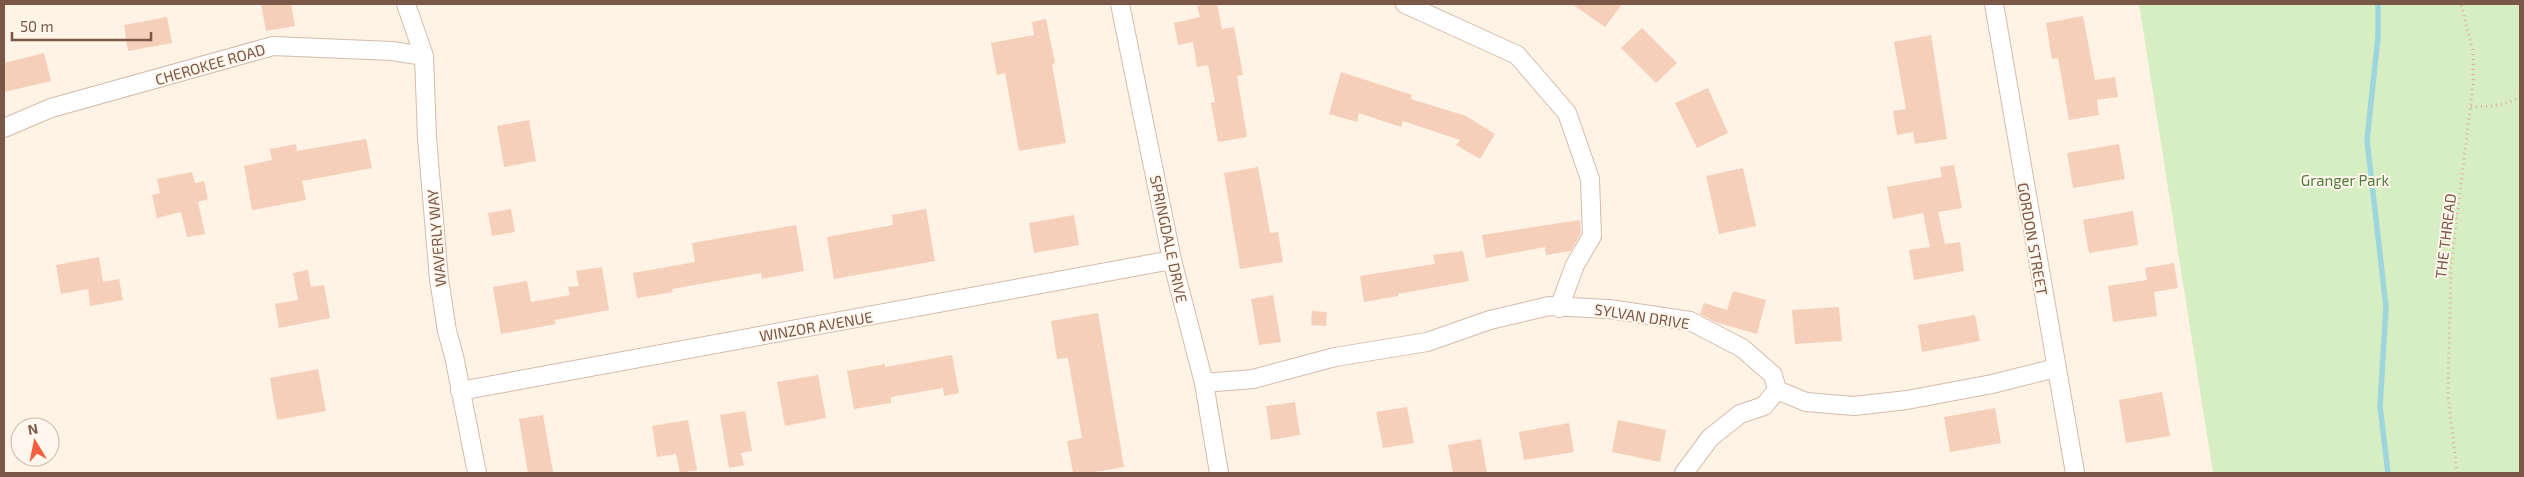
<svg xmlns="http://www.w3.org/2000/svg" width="2524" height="477" font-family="'Exo 2',sans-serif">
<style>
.green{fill:#d6eec2}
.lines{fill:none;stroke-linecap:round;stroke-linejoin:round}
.stream{stroke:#9dd6dd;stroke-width:5.5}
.building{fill:#f6cfba}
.street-casing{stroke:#d4bcac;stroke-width:20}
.path{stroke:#dcb29d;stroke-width:3;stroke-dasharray:1 4;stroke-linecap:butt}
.street{stroke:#fff;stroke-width:18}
.labels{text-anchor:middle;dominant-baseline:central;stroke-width:4;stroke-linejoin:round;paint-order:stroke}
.street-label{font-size:15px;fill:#7a5747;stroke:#fff7ed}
.park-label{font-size:15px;fill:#517b3c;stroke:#fff7ed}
</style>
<rect width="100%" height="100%" fill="#fef3e5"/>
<path class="green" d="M2139 4H2520V473H2213Z"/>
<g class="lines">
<path class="stream" d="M2378 4V37L2367 140 2386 307 2380 406 2388 473"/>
</g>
<path class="building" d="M261 4H291L295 26 266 31Z
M1209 4H1217L1222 29 1234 27 1243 75 1237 76 1247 137 1218 142 1211 103 1215 102 1208 65 1197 67 1193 42 1178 45 1174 23 1200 17 1197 6Z
M1572 4H1622L1605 27Z
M2083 16 2095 80 2115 77 2118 97 2097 100 2099 115 2069 120 2058 58 2052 59 2046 23Z
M167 17 172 43 128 51 124 25Z
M1046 19 1055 63 1052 64 1066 143 1019 151 1005 73 997 75 991 43 1034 35 1032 22Z
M1642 28 1677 63 1656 83 1621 48Z
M1931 35 1947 139 1915 144 1913 132 1897 135 1893 111 1906 109 1894 42Z
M44 53 51 81 4 92V63Z
M1341 72 1412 95 1411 99 1466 116 1495 134 1480 159 1456 145 1460 140 1403 121 1401 127 1359 113 1357 122 1329 114Z
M1708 88 1728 133 1697 148 1675 103Z
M529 120 536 161 504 167 497 126Z
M366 139 372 168 302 181 306 200 252 210 244 166 272 160 270 149 296 144 297 151Z
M2119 144 2125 179 2073 188 2067 153Z
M1954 165 1962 208 1938 212 1945 244 1960 242 1964 271 1914 280 1909 250 1930 247 1923 213 1893 219 1887 187 1942 177 1940 167Z
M1258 167 1270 233 1278 232 1283 262 1240 269 1224 173Z
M1743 168 1756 226 1719 234 1706 176Z
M192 172 195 183 204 181 208 199 198 202 205 234 187 237 181 212 157 218 152 195 160 193 157 179Z
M511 209 515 232 492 236 488 213Z
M926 209 935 261 834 279 827 237 893 225 892 215Z
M2133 211 2138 245 2089 253 2083 220Z
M1074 215 1079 245 1034 253 1029 223Z
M1580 220 1581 233 1571 251 1546 255 1545 247 1486 258 1482 235Z
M796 225 804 271 762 279 761 273 672 289 673 292 637 298 633 273 695 262 692 243Z
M1463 251 1469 281 1398 294V296L1364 302 1360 276 1435 264 1433 255Z
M99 257 103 282 119 279 123 300 90 306 88 289 61 294 56 265Z
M2174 263 2178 288 2154 292 2157 316 2113 322 2108 286 2147 280 2145 268Z
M602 267 609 310 555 320 556 324 501 334 493 287 527 281 531 302 570 295 568 287 579 286 576 271Z
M308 270 311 287 324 285 330 318 279 328 275 304 298 300 293 273Z
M1733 291 1766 300 1757 334 1715 322 1700 314 1704 303 1727 310Z
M1273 295 1281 342 1259 345 1251 299Z
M1839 307 1842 341 1795 344 1792 310Z
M1312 311 1327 312 1326 326 1311 325Z
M1098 313 1124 467 1089 473H1073L1067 441 1082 438 1068 358 1057 359 1051 321Z
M1975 315 1980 341 1922 352 1918 325Z
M952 355 959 393 944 396 943 388 891 397V403L854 409 847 371 885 364V367Z
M318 369 326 411 277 420 270 378Z
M818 375 826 418 785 426 777 382Z
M2162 392 2170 436 2126 443 2119 400Z
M1295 402 1300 435 1271 440 1266 406Z
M1407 407 1414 443 1383 448 1376 412Z
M1995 408 2001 443 1950 452 1944 417Z
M745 411 752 451 741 453 744 465 729 468 720 415Z
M543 415 553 472 528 473 519 419Z
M688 420 697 470 680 473 676 454 657 457 652 426Z
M1618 420 1666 430 1660 462 1612 452Z
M1569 423 1574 452 1524 460 1519 432Z
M1481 439 1487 473H1453L1448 445Z"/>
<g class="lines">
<g class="street-casing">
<path id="street" d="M406 4 424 56 427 138 439 279 447 331 454 356 477 473
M1120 4 1172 260 1204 383 1219 473
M1405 4 1517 55 1567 113 1590 179 1592 236 1575 265 1559 308
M1994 4 2075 473
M4 128 51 108 273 46 392 51 424 56
M1204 383 1253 379 1335 357 1427 342 1490 320 1549 306 1609 309 1690 321 1742 348 1773 375 1777 390 1806 402 1854 406 1907 400 1992 384 2056 368
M460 391 1172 260
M1684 473 1710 438 1740 414 1764 406 1777 390"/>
</g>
<path class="path" d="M2471 107C2488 106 2507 107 2520 96
M2457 473 2448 396 2451 267 2473 85V52L2461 4"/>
<use href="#street" class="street"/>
</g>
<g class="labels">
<g class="street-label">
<text transform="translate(210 64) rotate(-16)">CHEROKEE ROAD</text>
<text transform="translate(2445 236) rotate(-83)">THE THREAD</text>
<text transform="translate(436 238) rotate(-95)">WAVERLY WAY</text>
<text transform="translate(1169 239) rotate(78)">SPRINGDALE DRIVE</text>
<text transform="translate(2033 239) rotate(80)">GORDON STREET</text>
<text transform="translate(1642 316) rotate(9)">SYLVAN DRIVE</text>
<text transform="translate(816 326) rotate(-10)">WINZOR AVENUE</text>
</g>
<g class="park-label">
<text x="2345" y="180">Granger Park</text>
</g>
</g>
<rect width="2524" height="477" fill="none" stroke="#7a5747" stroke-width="10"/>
<g transform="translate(35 442) rotate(350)"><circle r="24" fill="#fff7ed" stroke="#cab7ab"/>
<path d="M0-4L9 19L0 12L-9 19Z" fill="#f35f3f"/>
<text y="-8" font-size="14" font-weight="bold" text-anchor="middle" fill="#7a5747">N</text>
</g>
<path d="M12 32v8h139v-8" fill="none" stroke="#7a5747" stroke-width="2.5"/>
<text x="20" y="32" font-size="15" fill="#7a5747" stroke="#fff7ed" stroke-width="4" paint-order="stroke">50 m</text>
</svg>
